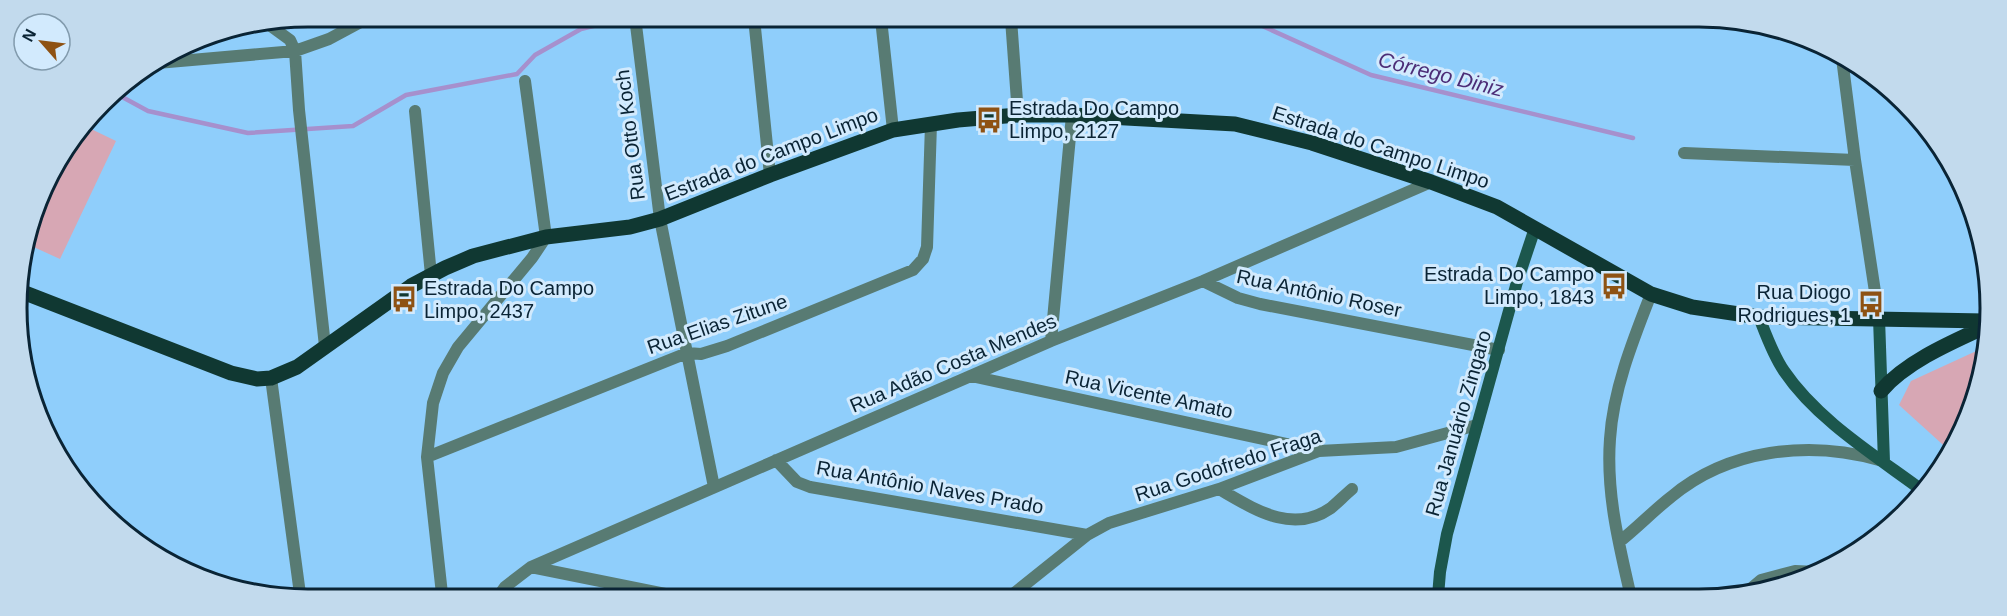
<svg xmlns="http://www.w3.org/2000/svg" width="2007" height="616" font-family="Arial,sans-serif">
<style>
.green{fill:#d7a7b4}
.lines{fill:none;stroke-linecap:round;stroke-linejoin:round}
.stream{stroke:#a690cd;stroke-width:4.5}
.street{stroke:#587b73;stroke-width:12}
.secondary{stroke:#1c574d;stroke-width:12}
.primary{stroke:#103832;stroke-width:15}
.labels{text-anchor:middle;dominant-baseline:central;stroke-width:6;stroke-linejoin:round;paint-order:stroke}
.poi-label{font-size:20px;fill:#0a2435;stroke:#d2eafd;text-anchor:start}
.street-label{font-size:20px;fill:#0a2435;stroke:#d2eafd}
.water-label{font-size:21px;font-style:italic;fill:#4c2d77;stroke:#d2eafd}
.rim{fill:none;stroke:#0a2435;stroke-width:3}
</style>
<rect width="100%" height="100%" fill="#8fcefb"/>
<path class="green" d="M87 127 116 141 60 259 27 244 47 179Z
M1985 347V365L1952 453 1899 405 1911 381Z"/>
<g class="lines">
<path class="stream" d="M1249 20 1371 75 1633 138
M113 92 148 111 248 133 353 126 406 95 517 74 535 55 581 29 626 18"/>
<path class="street" d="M754 18 770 175
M881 19 893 130
M1011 19 1018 115
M268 24 290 40 295 51 299 110 325 346
M636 25 660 219 714 487
M1842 58 1855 160 1879 318
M157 63 295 51 329 39 370 17
M415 111 431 275
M1684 153 1855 160
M1203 281 1238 298 1260 304 1499 350
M1051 341 1072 115
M971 376 1319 451
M271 378 300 594
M427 457 687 353 701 354 727 346 913 270 923 259 927 247 931 124
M776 460 797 482 810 487 1087 535
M1219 489C1254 509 1292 535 1331 508 1338 502 1345 495 1352 489
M1619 542C1637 528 1653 511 1671 497 1728 449 1809 440 1879 460
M531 567 670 595
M442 594 427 457 433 403 443 373 458 347 532 258 546 237 525 81
M500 594 505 587 531 567 1051 341 1203 281 1431 182
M1012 595 1087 535 1109 523 1219 489 1319 451 1396 447 1477 425
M1742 596 1761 580 1795 571 1818 572
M1631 597C1619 545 1606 493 1610 439 1613 390 1633 340 1651 294"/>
<path class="secondary" d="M1759 317C1766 335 1773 355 1784 371 1817 420 1876 456 1923 491
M1879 318 1884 462
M1438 596 1440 572 1447 534 1517 282 1535 228"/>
<path class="primary" d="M20 291 231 373 257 379 271 378 297 367 411 286 445 268 473 256 546 237 630 227 660 219 770 175 893 130 958 120 1018 115H1072L1235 124 1312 143 1431 182 1497 207 1651 294 1692 307 1759 317 1985 321
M1881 391C1906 362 1950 343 1985 327"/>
</g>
<defs>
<g id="bus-bare" transform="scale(2.07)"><path d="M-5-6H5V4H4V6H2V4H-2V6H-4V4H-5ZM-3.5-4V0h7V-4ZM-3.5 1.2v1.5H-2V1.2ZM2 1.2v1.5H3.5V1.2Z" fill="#8e5213" stroke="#d2eafd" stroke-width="2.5" paint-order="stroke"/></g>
</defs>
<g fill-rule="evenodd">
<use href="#bus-bare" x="989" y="120"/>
<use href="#bus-bare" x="1614" y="286"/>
<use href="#bus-bare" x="404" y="299"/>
<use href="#bus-bare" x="1871" y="304"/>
</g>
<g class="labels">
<g class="poi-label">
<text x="1009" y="108">Estrada Do Campo<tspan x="1009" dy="23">Limpo, 2127</tspan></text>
<text x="1594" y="274" text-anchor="end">Estrada Do Campo<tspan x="1594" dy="23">Limpo, 1843</tspan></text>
<text x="424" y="288">Estrada Do Campo<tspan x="424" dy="23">Limpo, 2437</tspan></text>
<text x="1851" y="292" text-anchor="end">Rua Diogo<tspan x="1851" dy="23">Rodrigues, 1</tspan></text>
</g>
<g class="street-label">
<text transform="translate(630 135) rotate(-97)">Rua Otto Koch</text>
<text transform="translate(1381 147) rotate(18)">Estrada do Campo Limpo</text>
<text transform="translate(771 154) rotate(-21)">Estrada do Campo Limpo</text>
<text transform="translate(1319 293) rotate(12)">Rua Antônio Roser</text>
<text transform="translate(717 324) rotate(-19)">Rua Elias Zitune</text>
<text transform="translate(953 363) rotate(-23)">Rua Adão Costa Mendes</text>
<text transform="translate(1149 394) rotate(12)">Rua Vicente Amato</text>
<text transform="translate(1458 423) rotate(-74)">Rua Januário Zingaro</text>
<text transform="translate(1228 465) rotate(-18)">Rua Godofredo Fraga</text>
<text transform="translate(930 487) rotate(10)">Rua Antônio Naves Prado</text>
</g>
<g class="water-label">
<text transform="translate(1441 74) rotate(14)">Córrego Diniz</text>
</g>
</g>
<path d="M0 0H2007V616H0ZM308 27H1699A281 281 0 0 1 1980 308V308A281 281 0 0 1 1699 589H308A281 281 0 0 1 27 308V308A281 281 0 0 1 308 27Z" fill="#c2daed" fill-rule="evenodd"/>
<path class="rim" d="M308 27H1699A281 281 0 0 1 1980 308V308A281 281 0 0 1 1699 589H308A281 281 0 0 1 27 308V308A281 281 0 0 1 308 27Z"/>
<g transform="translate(42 42) rotate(298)"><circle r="28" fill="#d2eafd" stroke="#829bad" stroke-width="1.5"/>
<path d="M0-4.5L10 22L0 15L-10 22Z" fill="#8e5213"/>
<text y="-9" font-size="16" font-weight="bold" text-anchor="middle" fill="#0a2435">N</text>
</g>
</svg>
